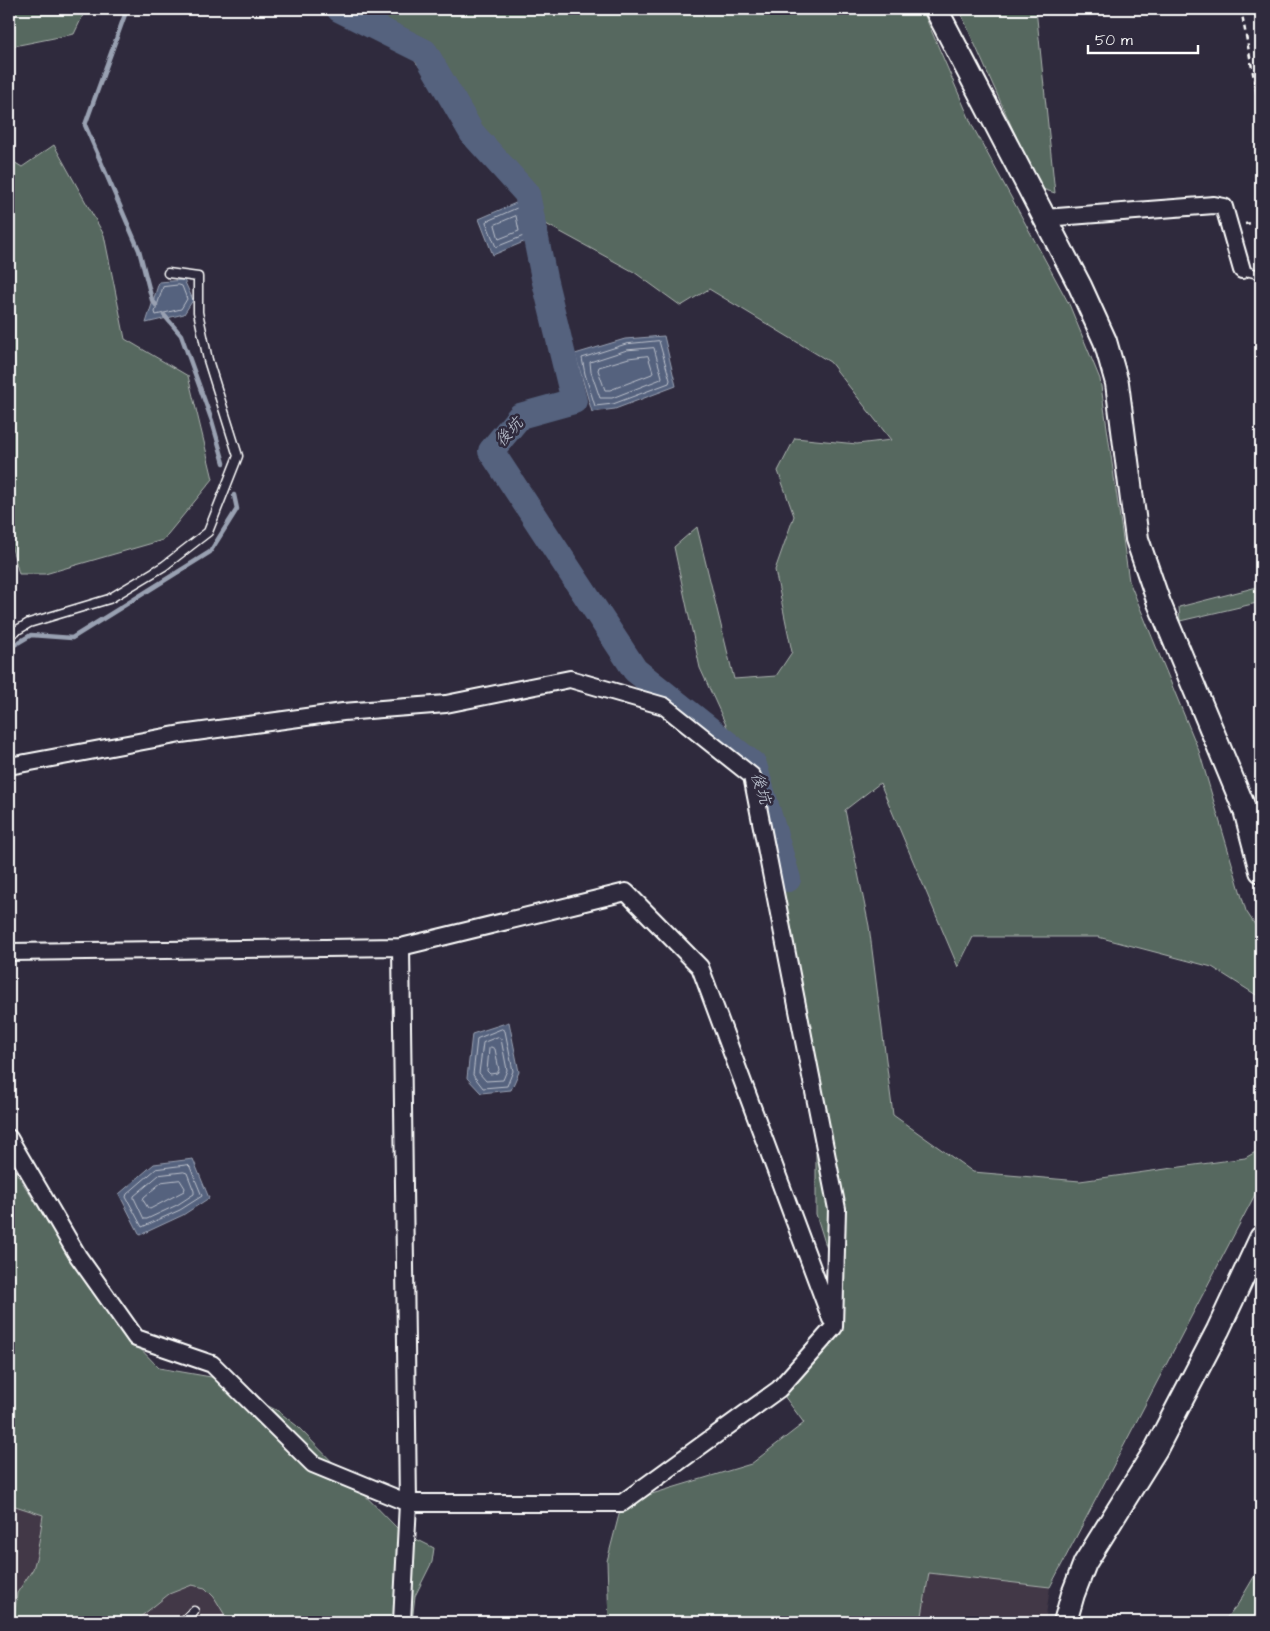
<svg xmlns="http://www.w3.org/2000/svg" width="1270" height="1631" font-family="'Architects Daughter','LXGW WenKai TC',sans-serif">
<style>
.built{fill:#423846}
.green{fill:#57675f;stroke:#abb3af}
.water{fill:#55627e;stroke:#99a1b2}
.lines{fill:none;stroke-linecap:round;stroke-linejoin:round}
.shore{stroke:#bbc0cb;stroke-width:1}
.stream{stroke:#99a1b2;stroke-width:4.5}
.river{stroke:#55627e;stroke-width:26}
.lane-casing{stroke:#fff;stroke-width:11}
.street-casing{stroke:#fff;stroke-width:20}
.secondary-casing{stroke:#fff;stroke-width:26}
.path{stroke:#fff;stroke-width:2.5;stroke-dasharray:5 4;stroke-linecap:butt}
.lane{stroke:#2f2a3d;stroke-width:8}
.street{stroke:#2f2a3d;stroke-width:16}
.secondary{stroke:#2f2a3d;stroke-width:22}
.labels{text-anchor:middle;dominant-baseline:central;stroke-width:5;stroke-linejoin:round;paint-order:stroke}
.water-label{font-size:16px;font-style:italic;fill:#b2b8c5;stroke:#2f2a3d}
</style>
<rect width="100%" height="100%" fill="#2f2a3d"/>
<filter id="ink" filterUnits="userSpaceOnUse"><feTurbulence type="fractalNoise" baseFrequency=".02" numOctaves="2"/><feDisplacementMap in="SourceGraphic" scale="10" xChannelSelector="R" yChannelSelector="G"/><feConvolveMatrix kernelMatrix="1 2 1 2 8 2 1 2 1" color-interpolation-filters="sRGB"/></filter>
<g filter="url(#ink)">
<path class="built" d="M9 1504 43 1514 37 1555 33 1569 17 1593 14 1622H9Z
M929 1573 1050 1587 1045 1622H921Z
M192 1585 205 1588 214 1597 229 1622H134L169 1594Z"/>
<path class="green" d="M9 9H86L74 34 9 47Z
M332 9H922L973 127 1069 304 1100 379 1129 581 1199 751 1246 911 1261 934V998L1212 967 1098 937H973L958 967 880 783 845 810 869 926 893 1115 973 1172 1080 1181 1245 1158 1261 1149V1183L1050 1587 929 1573 921 1622H609L607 1561 622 1503 751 1464 804 1423 779 1389 834 1327 830 1259 816 1214V1112L767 815 700 668 674 547 697 527 734 679 776 676 792 652 775 570 794 516 778 471 795 438 857 444 891 440 830 362 709 289 681 306 634 272 544 223 491 159 387 25 333 11Z
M959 9H1036L1055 193 1039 188Z
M54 145 104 235 125 339 188 376 213 479 163 540 45 574H19L9 537V159L22 167Z
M1261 586V602L1180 621 1179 607Z
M9 1161 45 1218 84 1267 133 1341 159 1368 211 1377 278 1411 297 1426 400 1531 434 1548 432 1562 415 1596 412 1622H229L214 1597 205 1588 192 1585 169 1594 134 1622H14L17 1593 33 1569 37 1555 43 1515 9 1504Z
M1261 1565V1622H1223L1238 1604Z"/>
<path class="water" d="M525 199 533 238 493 255 479 219Z
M184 280 193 300 184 314 146 323 159 282Z
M664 336 676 386 615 409 592 412 575 354 625 339Z
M509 1022 519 1072 511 1090 481 1093 467 1078 472 1034Z
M193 1159 209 1198 183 1215 140 1235 119 1194 154 1164Z"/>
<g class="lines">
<path class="shore" d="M520 207 522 209 526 235 496 247 486 222Z
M516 216 519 231 499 239 495 225Z
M179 285 182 286 187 299 181 309 156 315 155 312 163 287Z
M659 341 670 380 669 383 613 404 595 406 585 374 582 358 626 344Z
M654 348 662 377 661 379 612 398H600L591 372 590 362 627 350Z
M648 356 653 372 652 374 610 390H605L598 370 599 367 629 358Z
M502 1029 505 1031 513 1071 507 1086 483 1088 473 1075 477 1039Z
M498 1037 501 1039 507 1070 503 1080 486 1081 479 1073 483 1043Z
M491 1047 495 1049 499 1070 497 1073 490 1074 487 1071 489 1049Z
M188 1165 190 1167 202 1196 180 1210 142 1227 126 1197 127 1194 156 1169Z
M184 1172 187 1173 194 1191V1194L177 1205 147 1219H144L134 1198V1196L159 1175Z
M180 1180 185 1188 184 1191 150 1209 148 1208 143 1200 144 1197 162 1182Z"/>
<path class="stream" d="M127 9 85 125 139 250 152 300 156 305
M164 315 181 335 212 421 224 463
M9 648 31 635 72 638 210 552 237 509 234 495"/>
<path class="river" d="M339 9 425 52 472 133 527 194 544 278 574 401 520 416 491 451 635 670 754 765 788 879"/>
<g class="lane-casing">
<path id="lane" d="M1242 270 1261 275
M9 635 29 623 109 599 164 566 208 532 238 456 208 360 198 312V277L168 273
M182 1622 194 1611"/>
</g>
<g class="street-casing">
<path id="street" d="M1044 218 1214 205 1224 207 1242 270
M9 766 181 734 343 712 446 704 570 679 664 706 752 776 837 1209 834 1327 779 1389 622 1503H408L313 1464 212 1364 136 1338 78 1256 9 1138
M401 947 408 1503 402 1622
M9 952 401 947 626 892 700 967 831 1319"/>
</g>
<g class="secondary-casing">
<path id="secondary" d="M936 9 1080 286 1105 341 1117 383 1137 539 1159 603 1245 810 1261 871
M1065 1622 1073 1594 1085 1563 1156 1449 1218 1330 1261 1238"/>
</g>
<path class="path" d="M1241 9 1261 116
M1245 224 1257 222 1261 205"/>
<use href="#lane" class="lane"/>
<use href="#street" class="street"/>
<use href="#secondary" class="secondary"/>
</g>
</g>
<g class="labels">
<g class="water-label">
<text transform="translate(509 432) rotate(-47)">後坑</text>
<text transform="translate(761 788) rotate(73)">後坑</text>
</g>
</g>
<rect width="1270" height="1631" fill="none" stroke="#2f2a3d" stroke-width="30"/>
<rect x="15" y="15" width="1240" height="1601" fill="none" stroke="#fff" stroke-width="2" filter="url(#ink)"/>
<path d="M1088 45v8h110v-8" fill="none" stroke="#ffffff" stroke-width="2.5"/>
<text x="1095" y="45" font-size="15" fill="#ffffff" stroke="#2f2a3d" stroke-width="4" paint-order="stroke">50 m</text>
</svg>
